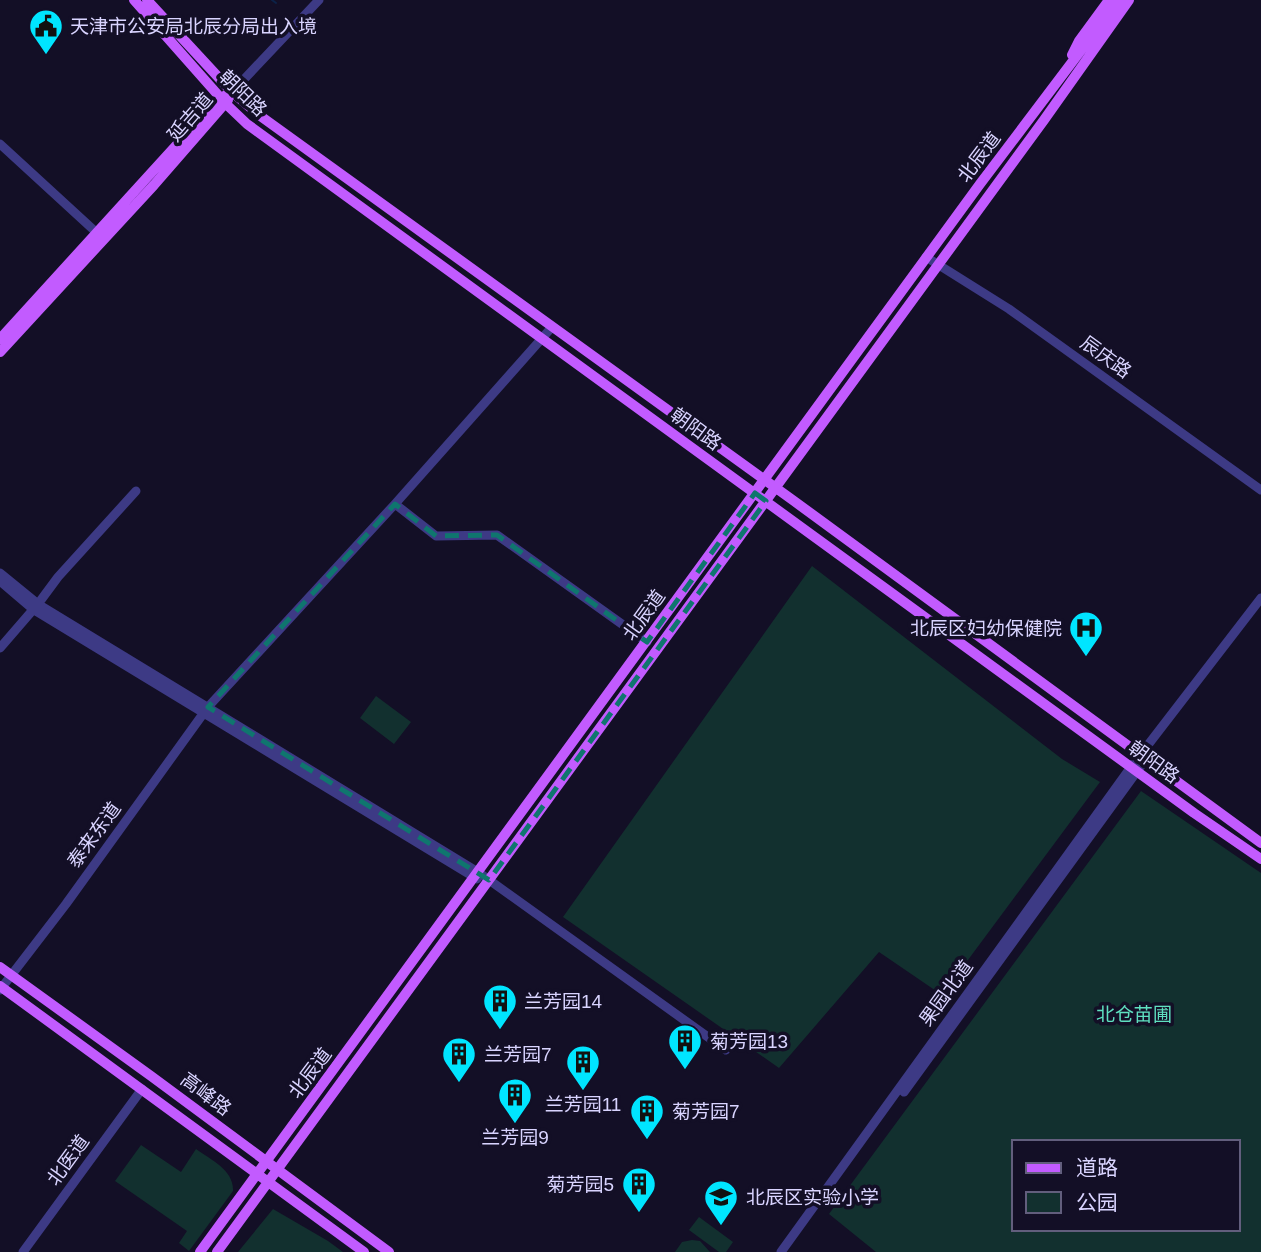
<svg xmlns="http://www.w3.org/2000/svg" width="1261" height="1252" font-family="Helvetica,'Noto Sans SC',sans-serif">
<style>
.green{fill:#12302f;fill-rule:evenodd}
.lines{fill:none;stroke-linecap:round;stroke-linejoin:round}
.stream{stroke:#0c2248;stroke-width:2}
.minor{stroke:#3d3a85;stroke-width:9}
.major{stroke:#c25bff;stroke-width:10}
.marked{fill:none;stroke:#0f766e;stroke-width:5;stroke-dasharray:14 9;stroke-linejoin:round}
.labels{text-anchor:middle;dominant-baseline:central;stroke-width:7;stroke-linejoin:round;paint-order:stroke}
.poi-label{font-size:19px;fill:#d9d4ff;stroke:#130f26;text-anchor:start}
.street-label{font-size:19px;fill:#d9d4ff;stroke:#130f26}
.park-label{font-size:19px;fill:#5fe0c0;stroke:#130f26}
</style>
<rect width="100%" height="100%" fill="#130f26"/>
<path class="green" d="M812 566 1062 759 1100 782 942 995 879 952 779 1068 563 917Z
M376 696 411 722 394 744 360 718Z
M1141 791 1261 873V1252H876L829 1214ZM1014 1142H1238V1229H1014Z
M141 1145 181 1172 196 1149C211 1160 234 1170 233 1191L189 1251 179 1243 187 1231 115 1181Z
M273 1209 328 1241 343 1252H238Z
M699 1217 733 1242 726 1252H719L689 1230Z
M692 1240 700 1241 710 1252H675L682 1242Z"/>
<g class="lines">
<path class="stream" d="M272 0 276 3"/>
<path class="minor" d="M232 92 319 0
M0 144 97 233
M926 257 1009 309 1261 490
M395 504 436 536 497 535 647 642
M0 573 38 604 478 872 726 1050
M0 581 34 610 477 879
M0 648 38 604 58 577 136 491
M0 990 66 904 208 707 395 504 552 327
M904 1092 1146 759
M23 1252 142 1089
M781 1252 1131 767 1261 598"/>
<path class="major" d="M134 0 226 104 247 124 1194 813 1261 859
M147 0 232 92 259 115 794 501 1261 843
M1072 55 1079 41 1109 0
M0 339 202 117 221 98 226 95
M0 352 154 185 228 100
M0 967 151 1076 389 1252
M0 986 364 1252
M200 1252 980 184 1119 0
M217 1252 1044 120 1129 0"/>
</g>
<path class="marked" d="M755 493 766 501 489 880 208 707 395 504 436 536 497 535 647 642Z"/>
<defs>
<g id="civic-pin" transform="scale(1.75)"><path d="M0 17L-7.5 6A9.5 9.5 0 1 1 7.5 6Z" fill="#00e5ff" stroke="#130f26"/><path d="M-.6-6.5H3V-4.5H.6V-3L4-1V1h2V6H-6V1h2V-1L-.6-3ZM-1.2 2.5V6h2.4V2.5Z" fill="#111"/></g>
<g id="hospital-pin" transform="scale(1.75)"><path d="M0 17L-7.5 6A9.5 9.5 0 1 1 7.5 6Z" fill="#00e5ff" stroke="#130f26"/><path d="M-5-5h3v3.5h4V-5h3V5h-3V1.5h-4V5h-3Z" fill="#111"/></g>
<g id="building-pin" transform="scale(1.75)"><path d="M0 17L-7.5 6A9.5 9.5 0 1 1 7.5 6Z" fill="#00e5ff" stroke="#130f26"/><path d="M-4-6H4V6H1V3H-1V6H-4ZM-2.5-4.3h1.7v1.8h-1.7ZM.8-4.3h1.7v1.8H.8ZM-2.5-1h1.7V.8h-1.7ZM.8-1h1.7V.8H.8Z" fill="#111"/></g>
<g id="school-pin" transform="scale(1.75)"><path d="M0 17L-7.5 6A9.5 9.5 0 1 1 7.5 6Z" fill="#00e5ff" stroke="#130f26"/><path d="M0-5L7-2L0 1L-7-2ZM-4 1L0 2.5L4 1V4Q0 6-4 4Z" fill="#111"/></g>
</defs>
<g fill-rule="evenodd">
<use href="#civic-pin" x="46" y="26"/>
<use href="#hospital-pin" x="1086" y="628"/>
<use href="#building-pin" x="500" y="1001"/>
<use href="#building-pin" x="685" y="1041"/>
<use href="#building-pin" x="459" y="1054"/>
<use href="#building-pin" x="583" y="1062"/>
<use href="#building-pin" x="515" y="1095"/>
<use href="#building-pin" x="647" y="1111"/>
<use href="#building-pin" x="639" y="1184"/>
<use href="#school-pin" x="721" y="1197"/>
</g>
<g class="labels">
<g class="poi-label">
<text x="70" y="26">天津市公安局北辰分局出入境</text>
<text x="1062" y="628" text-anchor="end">北辰区妇幼保健院</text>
<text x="524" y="1001">兰芳园14</text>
<text x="710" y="1041">菊芳园13</text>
<text x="484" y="1054">兰芳园7</text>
<text x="583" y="1104" text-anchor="middle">兰芳园11</text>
<text x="672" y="1111">菊芳园7</text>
<text x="515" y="1137" text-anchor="middle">兰芳园9</text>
<text x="614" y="1184" text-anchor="end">菊芳园5</text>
<text x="746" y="1197">北辰区实验小学</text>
</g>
<g class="street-label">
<text transform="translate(243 93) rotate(44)">朝阳路</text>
<text transform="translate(190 117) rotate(-49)">延吉道</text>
<text transform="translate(979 157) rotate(-53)">北辰道</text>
<text transform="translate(1106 357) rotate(36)">辰庆路</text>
<text transform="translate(696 429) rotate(36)">朝阳路</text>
<text transform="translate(644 615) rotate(-54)">北辰道</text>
<text transform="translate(1154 762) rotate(36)">朝阳路</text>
<text transform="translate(94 835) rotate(-54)">泰来东道</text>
<text transform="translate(946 993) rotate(-54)">果园北道</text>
<text transform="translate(310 1073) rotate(-53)">北辰道</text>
<text transform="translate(206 1094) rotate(37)">高峰路</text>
<text transform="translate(68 1160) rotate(-54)">北医道</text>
</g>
<g class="park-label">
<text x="1134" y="1014">北仓苗圃</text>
</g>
</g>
<rect x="1012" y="1140" width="228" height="91" fill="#130f26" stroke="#625e7d" stroke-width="2"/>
<rect x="1026" y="1163" width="35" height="10" fill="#c25bff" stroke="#625e7d" stroke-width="2"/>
<text x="1076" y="1175" font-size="21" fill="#d9d4ff">道路</text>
<rect x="1026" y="1192" width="35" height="21" fill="#12302f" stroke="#625e7d" stroke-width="2"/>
<text x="1076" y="1210" font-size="21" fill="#d9d4ff">公园</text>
</svg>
